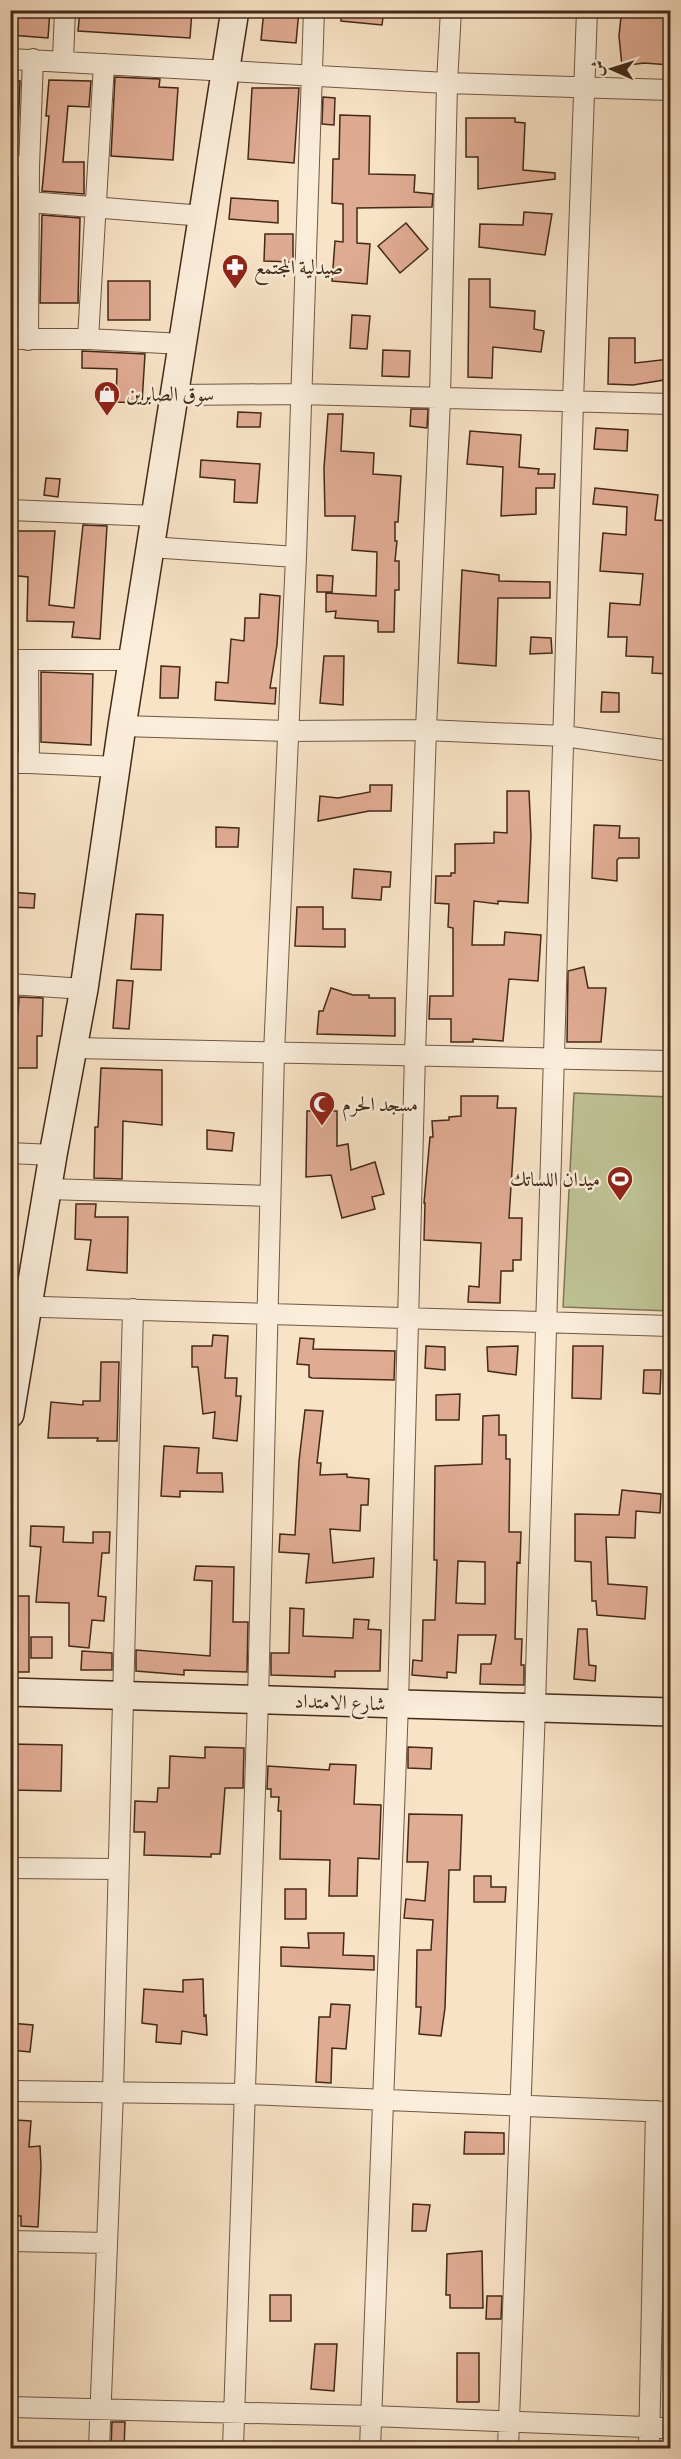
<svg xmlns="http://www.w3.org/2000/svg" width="681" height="2459" font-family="'EB Garamond',Amiri,serif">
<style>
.green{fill:#bec394;stroke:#807656;stroke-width:1.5}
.building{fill:#e0ab93;stroke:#432917;stroke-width:1.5;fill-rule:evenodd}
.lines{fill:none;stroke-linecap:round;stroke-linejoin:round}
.street-casing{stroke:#705843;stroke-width:22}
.secondary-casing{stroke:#432917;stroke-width:30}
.street{stroke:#faedda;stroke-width:20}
.secondary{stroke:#faedda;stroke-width:27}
.labels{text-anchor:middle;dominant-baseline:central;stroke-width:5;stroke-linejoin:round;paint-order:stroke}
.poi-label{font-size:20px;fill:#432917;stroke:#faedda;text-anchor:start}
.street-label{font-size:20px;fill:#432917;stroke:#faedda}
</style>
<rect width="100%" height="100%" fill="#f8e3c6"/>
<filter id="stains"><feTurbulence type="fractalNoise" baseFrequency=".00333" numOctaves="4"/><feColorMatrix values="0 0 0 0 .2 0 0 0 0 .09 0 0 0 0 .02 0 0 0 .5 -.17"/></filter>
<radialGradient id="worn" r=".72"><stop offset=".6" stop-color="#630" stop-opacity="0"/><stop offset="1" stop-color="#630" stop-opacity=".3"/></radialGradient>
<path class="green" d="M574 1093 670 1097V1311L563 1307Z"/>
<path class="building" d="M10 10H50L48 38 10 35Z
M80 10 152 13V10H192L190 38 78 31Z
M264 10H299L296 43 261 40Z
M341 10H384L382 25 341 21Z
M656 10H670V65L644 63 622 66 619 36 621 17H656Z
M115 77 160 79 159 87 178 88 173 160 111 156Z
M10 80 20 81 18 134H10Z
M49 80 91 81 89 107 68 106 63 162H84V194L42 191 49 116H46Z
M252 88H299L294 163 248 159Z
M323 97 335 98 334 125 322 124Z
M340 115 370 116 369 174 415 175 414 192 433 194 432 207 357 208V243L370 244 367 284 332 281 335 241 343 242V204L332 203 333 159H339Z
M466 118H515V122L525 123 523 170 555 173V179L478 189V157H466Z
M231 198 278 201V223L229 219Z
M524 212 552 214 545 255 479 247 480 224 523 225Z
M42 215 80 218 78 303H40Z
M406 223 428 249 400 273 378 246Z
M265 234H293V262L264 261Z
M469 279H490V307L535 311 534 329 544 331 541 352 493 347 492 378 468 377Z
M108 281H150V320H108Z
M352 315 370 316 367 349 350 348Z
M609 338H635V363L670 359V379L633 385 608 384Z
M383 350 410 351 409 377 382 376Z
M82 351 145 354 142 403 116 402 117 369 82 368Z
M411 409H428L427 428 410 426Z
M238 412 261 413 260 427H237Z
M328 414H343L341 451 374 453 373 474 401 476 398 522H395V541H397L395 561H399V590H395L394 632H378V621L335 618 336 611 326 612V593L376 596 377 552 352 550 355 516H325L324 468Z
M596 428 628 430 627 451 594 449Z
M470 431 521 435 519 467 539 469 538 474H555L554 488H536V514L501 516 503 467 467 464Z
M201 460 260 464 257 503 234 502 235 480 200 477Z
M46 478 60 479 58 497 44 495Z
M595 488 658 495 655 520 670 521V674L652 673 653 657 626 656 627 637H608L610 603 640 605 643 574 600 571 603 533 626 535 627 507 593 504Z
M83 525 107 526 100 639 72 637 74 622 27 621 28 577 10 575V531H55L49 605 74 608Z
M462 570 499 575V581L550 582V598H498L496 666 458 663Z
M317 575 333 576 332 592H317Z
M260 594 280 596 277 645 270 688H276L275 704 215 700 216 682 228 683 231 639 244 641 245 618H259Z
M531 637 551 638 552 653 530 654Z
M324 656H344L343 705 320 703Z
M161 666 180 667 178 698H160Z
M41 672 93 674 91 745 41 742Z
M602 692 619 693V712H601Z
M15 693H16L17 732H14Z
M370 785H392L391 811H369L318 821 320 796 338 798 370 792Z
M507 791H529L531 836 528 903 498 901V904L474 901 472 945H504L505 932 541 935 538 981 509 979 503 1041 473 1039V1042H451V1019H429L430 996H453V928L448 927 449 904 435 903 436 876H451V873H455V844L494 843V832L507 833Z
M594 825 620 826 619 838H639V858H619L617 860V881L592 878Z
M216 827 239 828 238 847H216Z
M354 869 391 872 390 887H382L381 900 352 898Z
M10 892 35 894 34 908 10 907Z
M297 907H323V929H345V947L295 946Z
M136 914 163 915 161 970 131 969Z
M584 967 588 988H606L601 1042H567L568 971Z
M117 980 133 981 129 1029 113 1028Z
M331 988 353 995H369V998H395V1036L317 1034 319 1011H323Z
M19 997 43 998 42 1036H37V1068H10V1013H18Z
M101 1068 162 1070V1125L123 1121 122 1179 94 1178 95 1127H98Z
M461 1096H498L497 1108H516L509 1218H522L521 1260H513V1271H501L500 1303 468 1302 469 1286 479 1287 481 1243 424 1240 425 1203H424L430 1137H433L432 1121 449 1120V1117L461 1116Z
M307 1111H337V1146L348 1144 351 1170 375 1162 384 1194 372 1197 375 1209 342 1218 331 1175 306 1177Z
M207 1130 234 1133 232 1151 207 1149Z
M76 1204H96L95 1217H128L127 1273 87 1270 91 1240 75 1239Z
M213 1335 228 1336 225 1378H237L236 1396H241L237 1441 213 1438 215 1412 203 1414 198 1367H192V1346H212Z
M300 1338 314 1339 313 1349 395 1351 394 1380 312 1378 309 1377V1365L297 1364Z
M426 1346 445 1347V1370L425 1368Z
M518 1346 516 1375 488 1371 487 1347Z
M573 1346H603L601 1399 572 1398Z
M101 1362H119L117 1441H97L98 1438H48L51 1402 83 1405V1401H100Z
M644 1370H661L660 1394 643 1393Z
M460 1394 459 1420H436V1395Z
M305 1410 323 1411 317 1463H321L320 1475 347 1474V1477L369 1479 368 1505H361L360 1531 330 1529 333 1563 374 1558 373 1577 306 1583 309 1554 279 1552 280 1534 295 1535 299 1461Z
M499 1415V1435H506V1459H510L509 1532H521L520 1563 517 1562 515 1639H522L521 1665H524V1685L480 1684 481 1664H491L496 1635H458L456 1673 447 1672V1678L412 1675 413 1660 422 1661 423 1620H435L437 1560H434L435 1466 482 1464 483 1416ZM458 1561 485 1562V1604L456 1603Z
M164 1446 199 1448 197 1473H222L223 1492 180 1491V1497L161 1496Z
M622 1490 661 1494 660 1513 636 1511 635 1538 606 1537 608 1584 647 1587 645 1619 597 1615 596 1601H592L591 1562 575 1561V1514L619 1515Z
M31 1526 64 1527 63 1542 93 1543V1532H110L109 1553H102L98 1596 106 1597 104 1621 92 1620 89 1648 69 1646V1603L36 1602 41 1547 30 1546Z
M196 1566 234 1567 233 1622H248L247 1672 184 1670V1675L136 1671V1650L210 1656 212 1581 194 1580Z
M14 1596H29V1672H16Z
M290 1608 304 1609 303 1636 353 1638 354 1619 369 1620 368 1629 381 1630 380 1671H335V1677L271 1675V1653H289Z
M578 1629H587L589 1665 596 1666 595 1681 574 1679Z
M31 1637H52V1658H31Z
M82 1651 112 1653V1670H81Z
M10 1744 62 1745 61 1791 10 1790Z
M205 1747 244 1748 243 1788H225L220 1854H211V1857L144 1855 145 1832H134L135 1801 157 1802 158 1788H169L170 1756 205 1758Z
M408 1747 432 1748 431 1769 408 1768Z
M330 1764 356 1765 354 1804 381 1805 379 1859 358 1858 357 1896H329L330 1860 280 1859 281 1811H278L279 1797H271V1789H267L268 1766 329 1770Z
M409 1814 462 1815 460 1870H449L445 2008 441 2036 419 2034 421 2007H416L417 1950H431L433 1920 404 1918 406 1899 425 1901 428 1862H407Z
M474 1876H491V1887H506L505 1902H474Z
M285 1889H306V1919H285Z
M308 1933H344L343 1955 374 1956V1970L281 1966V1947L309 1948Z
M203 1979 204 2016 206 2015 207 2035 182 2031 181 2044 156 2042 157 2025 142 2023 144 1989 183 1992V1980Z
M331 2004 350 2005 346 2049 332 2048 331 2083 316 2082 319 2017H330Z
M10 2023 33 2025 30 2052 10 2050Z
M15 2120 31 2121 29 2147 40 2146 41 2167 38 2227 21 2226V2216H10V2171H14L13 2151Z
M465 2132 504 2133V2154H464Z
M413 2204 430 2205 426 2231H412Z
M482 2251 483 2308H450V2295H446L447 2254Z
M270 2295H291V2321H270Z
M487 2296H502L501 2319H486Z
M315 2344H337L334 2391 311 2389Z
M457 2353H479V2402H457Z
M112 2422H125L124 2448H111Z"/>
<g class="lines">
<g class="street-casing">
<path id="street" d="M10 59 447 83 670 90
M63 60 65 10
M10 166 29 167
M29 202 204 216
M10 339H88L183 344
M88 339 104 64
M28 340 29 167 33 59
M176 395 301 394 670 404
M10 510 155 516
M150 547 296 557
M10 660H132
M122 726 288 731 426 730 564 736 670 751
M10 763H29L28 660
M29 763 117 767
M10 984 84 989
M75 1048 670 1061
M10 1153 53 1155
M48 1189 269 1196
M10 1306 670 1326
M10 1868 118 1869
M10 2091 246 2094 670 2112
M10 2241 107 2243
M10 2407 371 2416 670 2428
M99 2448 113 2092 133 1309
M233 2448 258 1699 274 1053 296 557 314 10
M370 2448 398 1704 415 1054 426 730 440 398 447 83 451 10
M508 2448 535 1707 573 402 587 10
M649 2448 656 2111"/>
</g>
<g class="secondary-casing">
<path id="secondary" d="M10 1414 53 1155 84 989 122 726 235 10
M10 1692 670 1712"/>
</g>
<use href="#street" class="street"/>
<use href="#secondary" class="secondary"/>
</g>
<defs>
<g id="pharmacy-pin" transform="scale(1.35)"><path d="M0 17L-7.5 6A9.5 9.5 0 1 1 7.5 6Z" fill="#8f2418" stroke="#faedda"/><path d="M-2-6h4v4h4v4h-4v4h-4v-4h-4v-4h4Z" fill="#fff"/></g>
<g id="shop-pin" transform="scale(1.35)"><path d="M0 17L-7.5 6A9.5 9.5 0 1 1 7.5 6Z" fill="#8f2418" stroke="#faedda"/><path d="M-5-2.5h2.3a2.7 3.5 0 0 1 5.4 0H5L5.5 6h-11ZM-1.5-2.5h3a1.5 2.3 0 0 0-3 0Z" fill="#fff"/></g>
<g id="mosque-pin" transform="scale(1.35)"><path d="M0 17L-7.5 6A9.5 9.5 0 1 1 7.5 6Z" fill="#8f2418" stroke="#faedda"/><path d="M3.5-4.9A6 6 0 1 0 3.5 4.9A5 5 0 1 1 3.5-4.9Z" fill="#fff"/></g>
<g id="stadium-pin" transform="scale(1.35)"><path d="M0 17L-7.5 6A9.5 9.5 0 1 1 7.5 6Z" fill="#8f2418" stroke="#faedda"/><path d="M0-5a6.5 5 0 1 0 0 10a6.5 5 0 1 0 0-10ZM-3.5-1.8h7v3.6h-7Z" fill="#fff"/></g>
</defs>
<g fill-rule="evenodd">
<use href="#pharmacy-pin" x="235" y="267"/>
<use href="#shop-pin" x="107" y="394"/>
<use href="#mosque-pin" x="322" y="1104"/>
<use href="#stadium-pin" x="620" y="1179"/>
</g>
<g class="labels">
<g class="poi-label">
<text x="254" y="267">صيدلية المجتمع</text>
<text x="126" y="394">سوق الصابرين</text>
<text x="342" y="1104">مسجد الحرم</text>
<text x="600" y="1179" text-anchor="end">ميدان اللساتك</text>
</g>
<g class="street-label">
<text transform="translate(340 1702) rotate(2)">شارع الامتداد</text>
</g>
</g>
<rect width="681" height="2459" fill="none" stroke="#f8e3c6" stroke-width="36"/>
<rect x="12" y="12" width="657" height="2435" fill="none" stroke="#432917" stroke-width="3"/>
<rect x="18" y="18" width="645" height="2423" fill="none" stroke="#432917" stroke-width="1.5"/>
<g transform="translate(612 69) rotate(273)" stroke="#faedda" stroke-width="4.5" paint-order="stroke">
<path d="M0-4.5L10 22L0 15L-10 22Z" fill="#432917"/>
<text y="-9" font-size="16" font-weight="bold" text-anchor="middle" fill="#432917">ش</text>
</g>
<rect width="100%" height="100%" filter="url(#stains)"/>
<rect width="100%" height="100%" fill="url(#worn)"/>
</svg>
